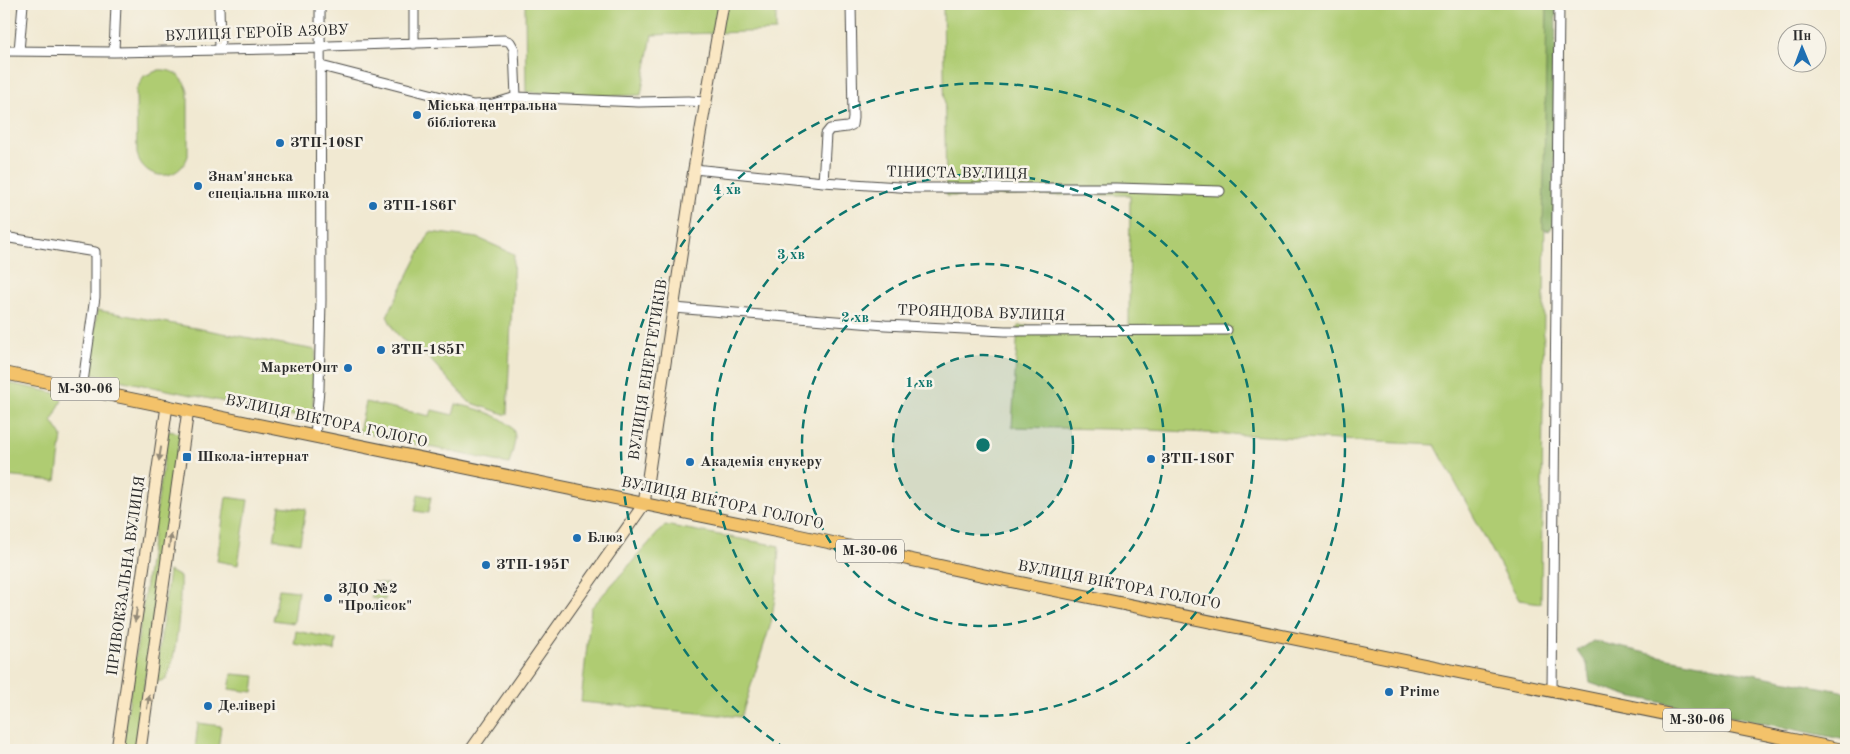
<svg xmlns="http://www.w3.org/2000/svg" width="1850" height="754" font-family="'Old Standard TT',serif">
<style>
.green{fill:#afcc72;stroke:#6d7c4e}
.forest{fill:#8bb064;stroke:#5b6e48}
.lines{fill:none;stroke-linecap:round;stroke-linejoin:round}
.street-casing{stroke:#494844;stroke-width:11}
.secondary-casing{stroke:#494844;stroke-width:13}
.primary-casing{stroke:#494844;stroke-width:14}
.street{stroke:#fff;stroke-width:9}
.secondary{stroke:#fae7c3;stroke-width:11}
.primary{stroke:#f3c26a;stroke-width:12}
.oneway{fill:#928977}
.ring{fill:none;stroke:#0f766e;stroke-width:2.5;stroke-dasharray:9 6}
.poi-dot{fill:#1f6fb2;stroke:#f7f3e8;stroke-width:2}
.labels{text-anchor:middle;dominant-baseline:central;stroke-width:5;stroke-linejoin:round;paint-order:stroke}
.shield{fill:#f7f3e8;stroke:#686764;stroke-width:1}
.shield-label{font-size:14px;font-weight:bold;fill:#2b2b2b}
.street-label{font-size:15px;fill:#2b2b2b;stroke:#f7f3e8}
.poi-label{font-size:15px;font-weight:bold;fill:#2b2b2b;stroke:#f7f3e8;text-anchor:start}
.centre{fill:#0f766e;stroke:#f7f3e8;stroke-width:2.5}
.ring-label{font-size:15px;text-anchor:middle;font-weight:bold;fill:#0f766e;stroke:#f7f3e8;stroke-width:5;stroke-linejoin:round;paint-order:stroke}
</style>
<rect width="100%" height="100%" fill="#f7f3e8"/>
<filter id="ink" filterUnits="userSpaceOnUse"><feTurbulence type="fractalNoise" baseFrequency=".02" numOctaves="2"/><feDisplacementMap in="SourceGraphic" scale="10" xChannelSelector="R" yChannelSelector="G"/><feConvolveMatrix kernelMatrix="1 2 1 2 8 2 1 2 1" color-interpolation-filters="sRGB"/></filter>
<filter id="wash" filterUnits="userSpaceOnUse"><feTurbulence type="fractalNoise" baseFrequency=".0096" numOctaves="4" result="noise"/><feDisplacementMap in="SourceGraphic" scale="20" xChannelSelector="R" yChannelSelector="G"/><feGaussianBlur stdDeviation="1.12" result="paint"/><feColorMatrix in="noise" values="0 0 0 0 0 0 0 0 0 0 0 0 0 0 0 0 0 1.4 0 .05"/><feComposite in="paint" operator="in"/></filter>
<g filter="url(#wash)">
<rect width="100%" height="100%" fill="#f1e9d2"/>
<path class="green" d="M525 4H776V31L652 35 641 95 615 96 526 92Z
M943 4H1547L1541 603 1519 600 1435 445 1150 430 1012 427 1018 326 1129 327 1130 195 946 196Z
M159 70C174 69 184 77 188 92V156C179 183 144 181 137 154L136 90 144 76Z
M430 232 478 238 514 254 507 415 469 402 427 356 401 339 394 330 387 316Z
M97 310 316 350 312 420 90 374Z
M4 382 55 393 62 400 52 421 62 436 56 481 4 476Z
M366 402 430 416 432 410 453 415 456 404C471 407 515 417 515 437 515 445 511 456 509 464L359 432Z
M168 431 180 433 135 750H122Z
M418 494 431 497 428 513 415 511Z
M226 497 248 500 238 565 217 561Z
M280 506 306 509 300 543 274 539Z
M665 525 779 546 777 585 771 623 741 717 581 702 591 608Z
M169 571 180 577C181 599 177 664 165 680L155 682Z
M373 582 387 584 385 600 371 598Z
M279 589 298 591 294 623 273 620Z
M296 631 336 639 335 651 294 644Z
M232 674 255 676 253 692 229 689Z
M198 723 221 726 218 750H195Z"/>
<path class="forest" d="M1547 4H1556L1554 225 1549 231 1543 229Z
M1593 641 1673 659 1846 692V740L1629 696 1590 683 1587 664 1578 651Z"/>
</g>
<g filter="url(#ink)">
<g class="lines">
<g class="street-casing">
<path id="street" d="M219 4 220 50
M414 4V44
M4 51 114 52 320 48 329 46 505 40 510 42 514 49 516 97
M19 51 23 4
M114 52 116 4
M321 66 473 105 493 104 516 97 639 102 688 101 706 102
M694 169 823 182 914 188H1116L1220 191
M823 182 826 134 830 129 847 127 852 125 853 118 851 4
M4 237 95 252V297L82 389
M674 308 885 325 1005 331 1227 330
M315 436 319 389 321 300 320 4
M1552 690 1559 4"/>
</g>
<g class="secondary-casing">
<path id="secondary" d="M117 750 167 406
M140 750 188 410
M471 750 644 504 694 169 723 4"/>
</g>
<g class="primary-casing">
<path id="primary" d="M4 373 786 533 1001 579 1843 750"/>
</g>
<use href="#street" class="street"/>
<use href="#secondary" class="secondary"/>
<use href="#primary" class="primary"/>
</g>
<defs><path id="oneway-solid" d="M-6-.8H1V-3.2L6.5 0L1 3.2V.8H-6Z" transform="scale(1.25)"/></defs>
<g class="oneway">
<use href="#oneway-solid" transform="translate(160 454) rotate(99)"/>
<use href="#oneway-solid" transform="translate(170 541) rotate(-82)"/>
<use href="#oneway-solid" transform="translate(136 615) rotate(98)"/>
<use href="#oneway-solid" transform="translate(148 702) rotate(-82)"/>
</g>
</g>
<circle cx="983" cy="445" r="90" fill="#0f766e" fill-opacity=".12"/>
<g class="ring">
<circle cx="983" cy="445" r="90"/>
<circle cx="983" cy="445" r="181"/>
<circle cx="983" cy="445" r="271"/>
<path d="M786 749A362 362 0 1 1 1180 749"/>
</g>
<g class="poi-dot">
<circle cx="417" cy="115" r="5"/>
<circle cx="280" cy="143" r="5"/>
<circle cx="198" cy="186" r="5"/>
<circle cx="373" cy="206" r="5"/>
<circle cx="381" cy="350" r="5"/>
<circle cx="348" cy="368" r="5"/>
<rect x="182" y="452" width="10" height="10" rx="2.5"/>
<circle cx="1151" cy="459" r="5"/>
<circle cx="690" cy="462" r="5"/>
<circle cx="577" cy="538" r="5"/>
<circle cx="486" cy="565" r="5"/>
<circle cx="328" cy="598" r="5"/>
<circle cx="1389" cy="692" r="5"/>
<circle cx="208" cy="706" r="5"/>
</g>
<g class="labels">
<g class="shield">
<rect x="51" y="377.5" width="68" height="23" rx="4"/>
<rect x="836" y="539.5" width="68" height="23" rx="4"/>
<rect x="1663" y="708.5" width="68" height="23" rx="4"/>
</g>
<g class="shield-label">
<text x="85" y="389">М-30-06</text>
<text x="870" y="551">М-30-06</text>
<text x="1697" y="720">М-30-06</text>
</g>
<g class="street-label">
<text transform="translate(257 34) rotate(-2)">ВУЛИЦЯ ГЕРОЇВ АЗОВУ</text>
<text transform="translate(957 174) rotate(1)">ТІНИСТА ВУЛИЦЯ</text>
<text transform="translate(981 314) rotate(2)">ТРОЯНДОВА ВУЛИЦЯ</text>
<text transform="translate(649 370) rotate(-81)">ВУЛИЦЯ ЕНЕРГЕТИКІВ</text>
<text transform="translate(326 422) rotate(12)">ВУЛИЦЯ ВІКТОРА ГОЛОГО</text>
<text transform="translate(722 504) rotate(12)">ВУЛИЦЯ ВІКТОРА ГОЛОГО</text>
<text transform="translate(127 576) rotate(-82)">ПРИВОКЗАЛЬНА ВУЛИЦЯ</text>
<text transform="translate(1119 586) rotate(11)">ВУЛИЦЯ ВІКТОРА ГОЛОГО</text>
</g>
<g class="poi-label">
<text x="427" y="106">Міська центральна<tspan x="427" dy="17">бібліотека</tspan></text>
<text x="290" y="143">ЗТП-108Г</text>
<text x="208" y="177">Знам'янська<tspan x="208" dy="17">спеціальна школа</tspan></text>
<text x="383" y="206">ЗТП-186Г</text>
<text x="391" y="350">ЗТП-185Г</text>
<text x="338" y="368" text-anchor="end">МаркетОпт</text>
<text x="197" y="457">Школа-інтернат</text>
<text x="1161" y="459">ЗТП-180Г</text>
<text x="700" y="462">Академія снукеру</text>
<text x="587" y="538">Блюз</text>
<text x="496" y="565">ЗТП-195Г</text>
<text x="338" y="589">ЗДО №2<tspan x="338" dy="17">"Пролісок"</tspan></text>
<text x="1399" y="692">Prime</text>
<text x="218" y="706">Делівері</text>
</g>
</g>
<circle cx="983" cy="445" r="8" class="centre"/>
<g class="ring-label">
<text x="727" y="194">4 хв</text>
<text x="791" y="259">3 хв</text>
<text x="855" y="322">2 хв</text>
<text x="919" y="387">1 хв</text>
</g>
<rect width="1850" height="754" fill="none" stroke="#f7f3e8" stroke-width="20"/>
<g transform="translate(1802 48) rotate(359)"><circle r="24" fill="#f7f3e8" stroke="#a5a39c"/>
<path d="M0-4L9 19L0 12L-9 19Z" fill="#1f6fb2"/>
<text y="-8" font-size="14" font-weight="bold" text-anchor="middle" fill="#2b2b2b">Пн</text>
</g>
</svg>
